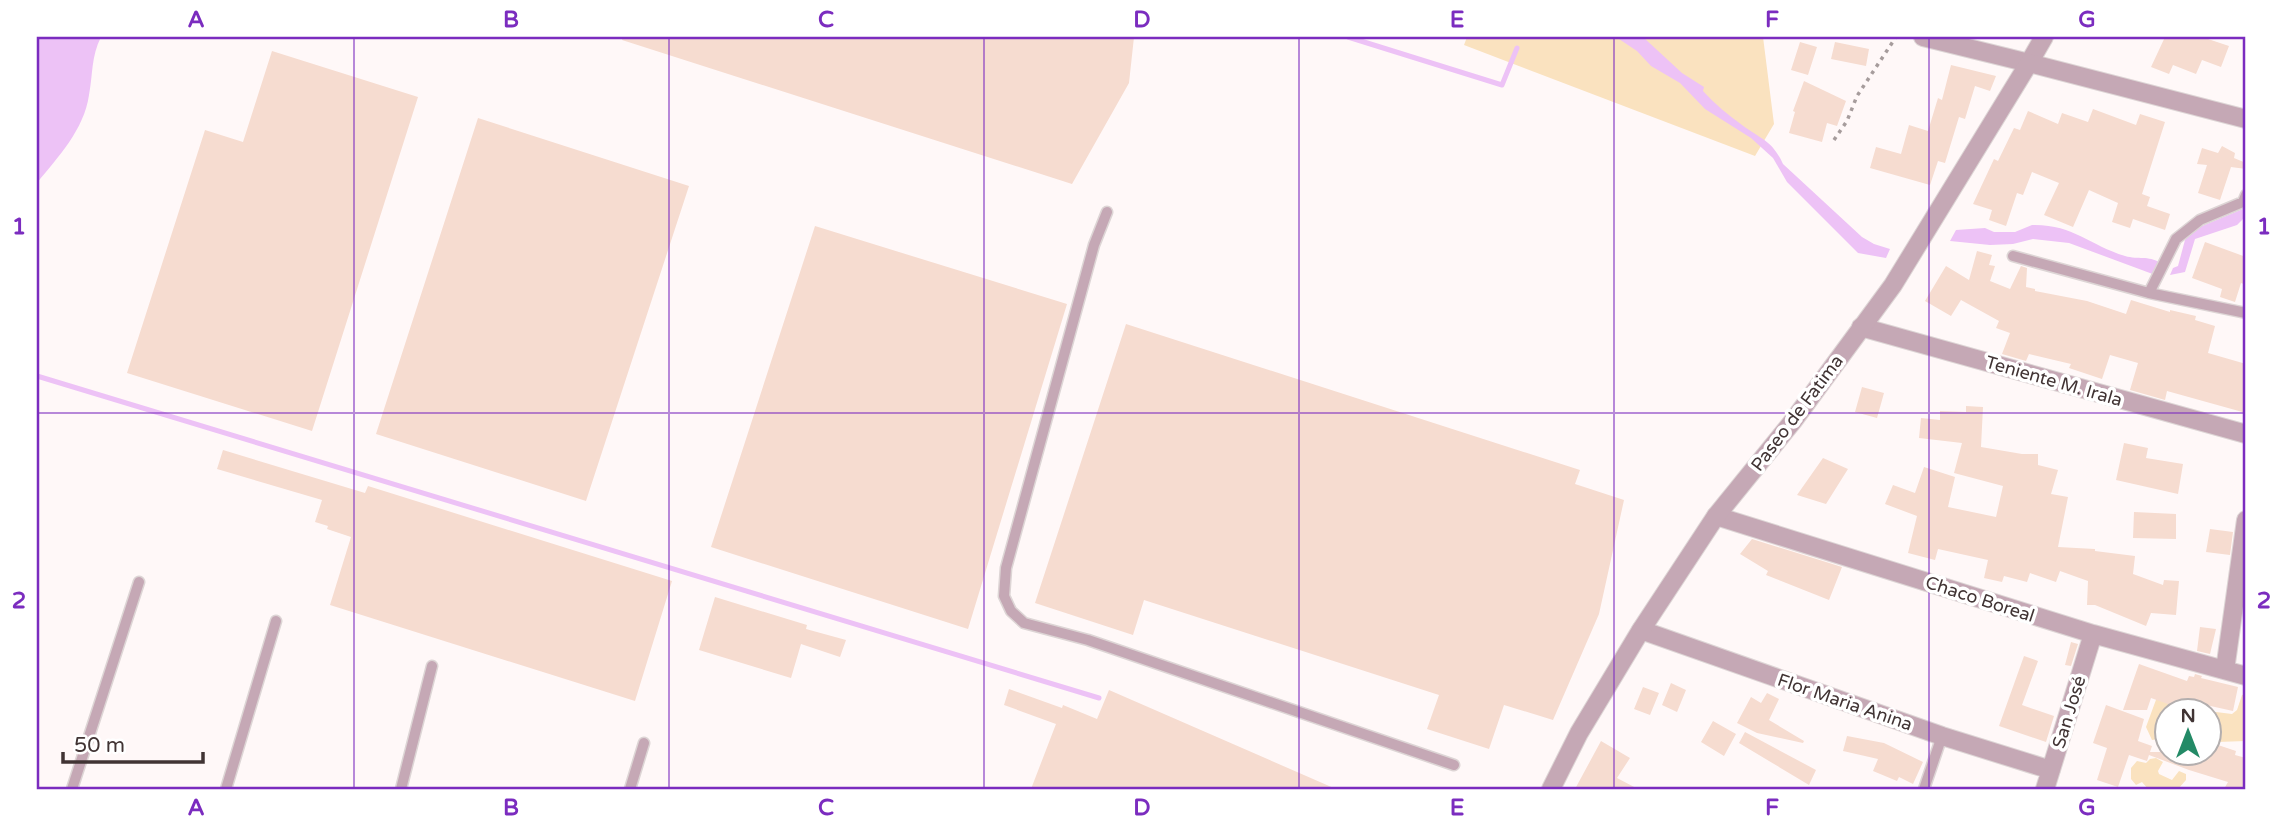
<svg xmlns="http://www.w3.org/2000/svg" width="2283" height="826" font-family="'Varela Round',sans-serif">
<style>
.green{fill:#fae2bf}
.water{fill:#edc2f6}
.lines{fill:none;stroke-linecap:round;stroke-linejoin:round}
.stream{stroke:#edc2f6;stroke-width:5}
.building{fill:#f6dcd0}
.service-casing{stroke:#ddd5d5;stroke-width:13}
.minor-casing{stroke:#ddd5d5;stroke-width:20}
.tertiary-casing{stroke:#ddd5d5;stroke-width:20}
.path{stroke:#a69c9c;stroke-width:3.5;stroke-dasharray:3.5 5;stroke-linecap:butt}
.service{stroke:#c5a8b5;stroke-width:10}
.minor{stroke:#c5a8b5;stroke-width:18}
.tertiary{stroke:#c5a8b5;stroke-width:18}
.grid{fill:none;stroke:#7b2cbf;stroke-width:2;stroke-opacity:0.55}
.labels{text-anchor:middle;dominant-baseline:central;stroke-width:7;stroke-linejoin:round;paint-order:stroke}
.street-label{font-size:18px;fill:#413434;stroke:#fff}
.neatline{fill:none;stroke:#7b2cbf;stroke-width:2.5}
.grid-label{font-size:23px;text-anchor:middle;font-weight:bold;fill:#7b2cbf}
</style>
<rect width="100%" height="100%" fill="#fff8f8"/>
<path class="green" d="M1467 37H1763L1774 124 1755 156 1464 45Z
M2246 694V741L2217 742 2210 738V716L2216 712 2232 714 2237 710 2242 695Z
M2157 697H2166L2169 708 2176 710H2168C2167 724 2169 738 2152 740L2146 727Z
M2156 758 2163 762 2158 771 2159 774 2172 780 2179 771 2186 774V780L2178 789H2148L2142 782 2136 785 2131 779V768L2137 761 2146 763 2150 759Z"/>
<path class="water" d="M37 37H101C91 57 93 74 89 95 84 130 58 157 37 183Z
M1616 37H1643L1682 73 1704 87 1703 91C1715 104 1728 115 1742 125 1762 140 1772 140 1783 164L1862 237 1874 244 1890 249 1886 258 1858 253 1787 182 1773 158 1751 138 1705 109 1680 83 1651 66 1637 51Z
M2246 205V216L2237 225 2195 239 2185 272 2170 275 2173 268 2178 266 2185 240 2195 229 2243 209Z
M2032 225C2073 224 2089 245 2125 256 2139 260 2147 255 2161 263L2158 276 2069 243 2033 239 2013 244 1990 245 1950 241 1956 230 1985 228 1994 232H2015Z"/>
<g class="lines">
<path class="stream" d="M1348 37 1502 85 1517 48
M37 376 1099 698"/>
</g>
<path class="building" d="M623 37H1134L1129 83 1072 184 622 40Z
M2165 37H2202L2229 46 2221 67 2202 60 2196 74 2173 65 2169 74 2151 67Z
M1800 42 1817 47 1808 75 1791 70Z
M1835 42 1869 49 1866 66 1831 59Z
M272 51 418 97 312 431 127 373 205 130 243 142Z
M1951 65 1996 76 1990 91 1975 86 1965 119 1959 117 1945 163 1938 161 1930 185 1870 168 1876 147 1901 154 1909 125 1928 131 1938 98 1942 100Z
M1804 81 1846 101 1837 126 1827 123 1822 142 1789 133 1795 112 1793 111Z
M2093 109 2136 125 2140 114 2165 122 2142 194 2150 197 2147 206 2170 214 2165 230 2133 219 2130 228 2112 222 2118 203 2089 190 2073 227 2044 215 2059 183 2032 172 2023 195 2017 193 2006 226 1989 220 1992 210 1973 204 1994 159 1998 161 2014 128 2020 130 2028 111 2058 124 2062 113 2088 122Z
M478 118 689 186 586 501 376 434Z
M2222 146 2235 153 2234 158 2246 163V169L2231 167 2220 200 2198 193 2207 165 2197 164 2202 148 2218 153Z
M815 226 1067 304 968 629 711 547Z
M2205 242 2246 257V285L2241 283 2235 302 2220 297 2222 289 2192 278Z
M1977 251 1992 255 1989 265 1995 266 1990 281 2010 289 2021 266 2027 268 2026 287 2035 289V291L2087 301 2126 314 2131 300 2170 312V310L2196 316 2195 320 2215 326 2208 353 2246 364V413L2167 391 2165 400 2130 390 2138 363 2110 355 2102 379 2069 368 2071 364 2029 354 2026 361 2002 354 2010 333 1996 328 1999 321 1961 300 1951 316 1925 301 1946 266 1969 280Z
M1126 324 1580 470 1575 484 1624 500 1599 614 1553 720 1504 705 1489 749 1427 729 1439 695 1144 600 1133 635 1035 603Z
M1862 387 1884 393 1877 418 1855 412Z
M1966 406 1983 407 1981 447 2022 454H2038V465L2058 470 2051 494 2068 497 2058 547 2095 549V551L2135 556 2133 574 2163 585 2164 580 2179 581 2176 615 2151 613 2146 626 2095 605H2087L2088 581 2060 571 2056 582 2030 573 2027 582 2004 576 2002 582 1984 578 1988 560 1938 549 1935 560 1908 553 1917 516 1885 504 1893 485 1915 493 1924 467 1955 477 1948 507 1996 517 2003 486 1954 473 1962 443 1919 438 1921 418 1940 420V411L1966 412Z
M2124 443 2148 448 2146 458 2183 464 2178 494 2116 480Z
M223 450 365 493 368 486 672 581 635 701 330 605 351 537 327 529 328 526 315 522 322 500 217 469Z
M1823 458 1848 469 1826 504 1797 495Z
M2134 512 2176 514V539L2133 538Z
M2210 529 2233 532 2230 555 2206 552Z
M1752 539 1842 567 1829 600 1766 575 1768 571 1740 554Z
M715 597 807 625 806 629 846 640 840 657 801 644 791 678 699 650Z
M2200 627 2216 629 2210 654 2197 651Z
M2071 642 2078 644 2071 666 2065 665Z
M2024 656 2038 661 2022 705 2054 716 2046 742 1999 726Z
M2139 664 2187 681 2189 676 2194 677 2195 674 2202 676 2201 678 2238 687 2233 711 2197 703 2195 710H2185L2151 698 2147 710H2123Z
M1671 683 1686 690 1677 712 1662 705Z
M1643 687 1659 693 1650 715 1634 709Z
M1009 689 1062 708 1063 705 1097 719 1109 690 1336 789H1031L1056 724 1004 705Z
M1767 693 1779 699 1769 720 1804 741 1803 743 1757 733 1737 723 1751 697 1761 703Z
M2106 705 2144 719 2138 741 2152 746 2150 752H2209V742L2236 751 2235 755 2246 758V789H2224L2228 782 2189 770 2149 755 2147 761 2129 755 2118 787 2097 780 2107 748 2093 743Z
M1713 721 1736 734 1724 756 1701 742Z
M1745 732 1816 770 1809 785 1739 743Z
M1847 736 1884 743 1923 762 1913 784 1899 777 1897 781 1873 771 1878 759 1843 751Z
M1601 741 1630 758 1617 778 1638 789H1575Z"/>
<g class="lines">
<g class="service-casing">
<path id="service" d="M1107 212 1094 245 1006 568 1004 596 1011 611 1024 623 1088 640 1454 765
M2013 256 2149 293 2246 313
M2149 293 2176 239 2200 220 2243 202 2246 195
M72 789 139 582
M226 789 276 621
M401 789 432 666
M630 789 644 743
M1924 789 1942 736"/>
</g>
<g class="minor-casing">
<path id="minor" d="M1923 37 2029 63 2044 37
M1861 327 2246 434
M1716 516 2093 634 2246 676
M1641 630 1942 736 2051 770
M2225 670 2246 520
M2045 789 2093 634"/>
</g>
<g class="tertiary-casing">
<path id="tertiary" d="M1551 789 1579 733 1641 630 1716 516 1793 421 1893 285 2029 63 2246 119"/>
</g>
<path class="path" d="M1834 140 1847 121 1857 96 1896 37"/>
<use href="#service" class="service"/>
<use href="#minor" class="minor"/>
<use href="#tertiary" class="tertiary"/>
</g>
<path class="grid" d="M354 37V789M669 37V789M984 37V789M1299 37V789M1614 37V789M1929 37V789M37 413H2246"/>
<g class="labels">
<g class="street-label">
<text transform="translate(2054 381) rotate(16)">Teniente M. Irala</text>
<text transform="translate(1797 413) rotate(-53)">Paseo de Fatima</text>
<text transform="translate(1980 599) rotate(18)">Chaco Boreal</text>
<text transform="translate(1845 702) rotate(19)">Flor Maria Anina</text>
<text transform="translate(2069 712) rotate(-73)">San José</text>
</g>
</g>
<rect width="2283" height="826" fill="none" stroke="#ffffff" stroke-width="77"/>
<g transform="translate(2188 732)"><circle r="33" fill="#ffffff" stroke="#b3aeae" stroke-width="2"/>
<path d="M0-5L12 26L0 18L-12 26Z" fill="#238a66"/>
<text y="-10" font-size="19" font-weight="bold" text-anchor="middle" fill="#413434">N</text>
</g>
<path d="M63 752v10h140v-10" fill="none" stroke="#413434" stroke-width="3.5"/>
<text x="74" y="752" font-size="21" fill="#413434" stroke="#ffffff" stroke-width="5" paint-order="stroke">50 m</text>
<rect x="38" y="38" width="2206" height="750" class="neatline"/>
<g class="grid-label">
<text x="196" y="27">A</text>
<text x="511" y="27">B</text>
<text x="826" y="27">C</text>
<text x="1142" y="27">D</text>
<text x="1457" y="27">E</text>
<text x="1772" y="27">F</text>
<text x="2087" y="27">G</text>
<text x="19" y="234">1</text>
<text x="2264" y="234">1</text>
<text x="19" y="608">2</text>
<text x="2264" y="608">2</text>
<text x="196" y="815">A</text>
<text x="511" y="815">B</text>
<text x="826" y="815">C</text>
<text x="1142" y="815">D</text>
<text x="1457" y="815">E</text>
<text x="1772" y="815">F</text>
<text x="2087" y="815">G</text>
</g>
</svg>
